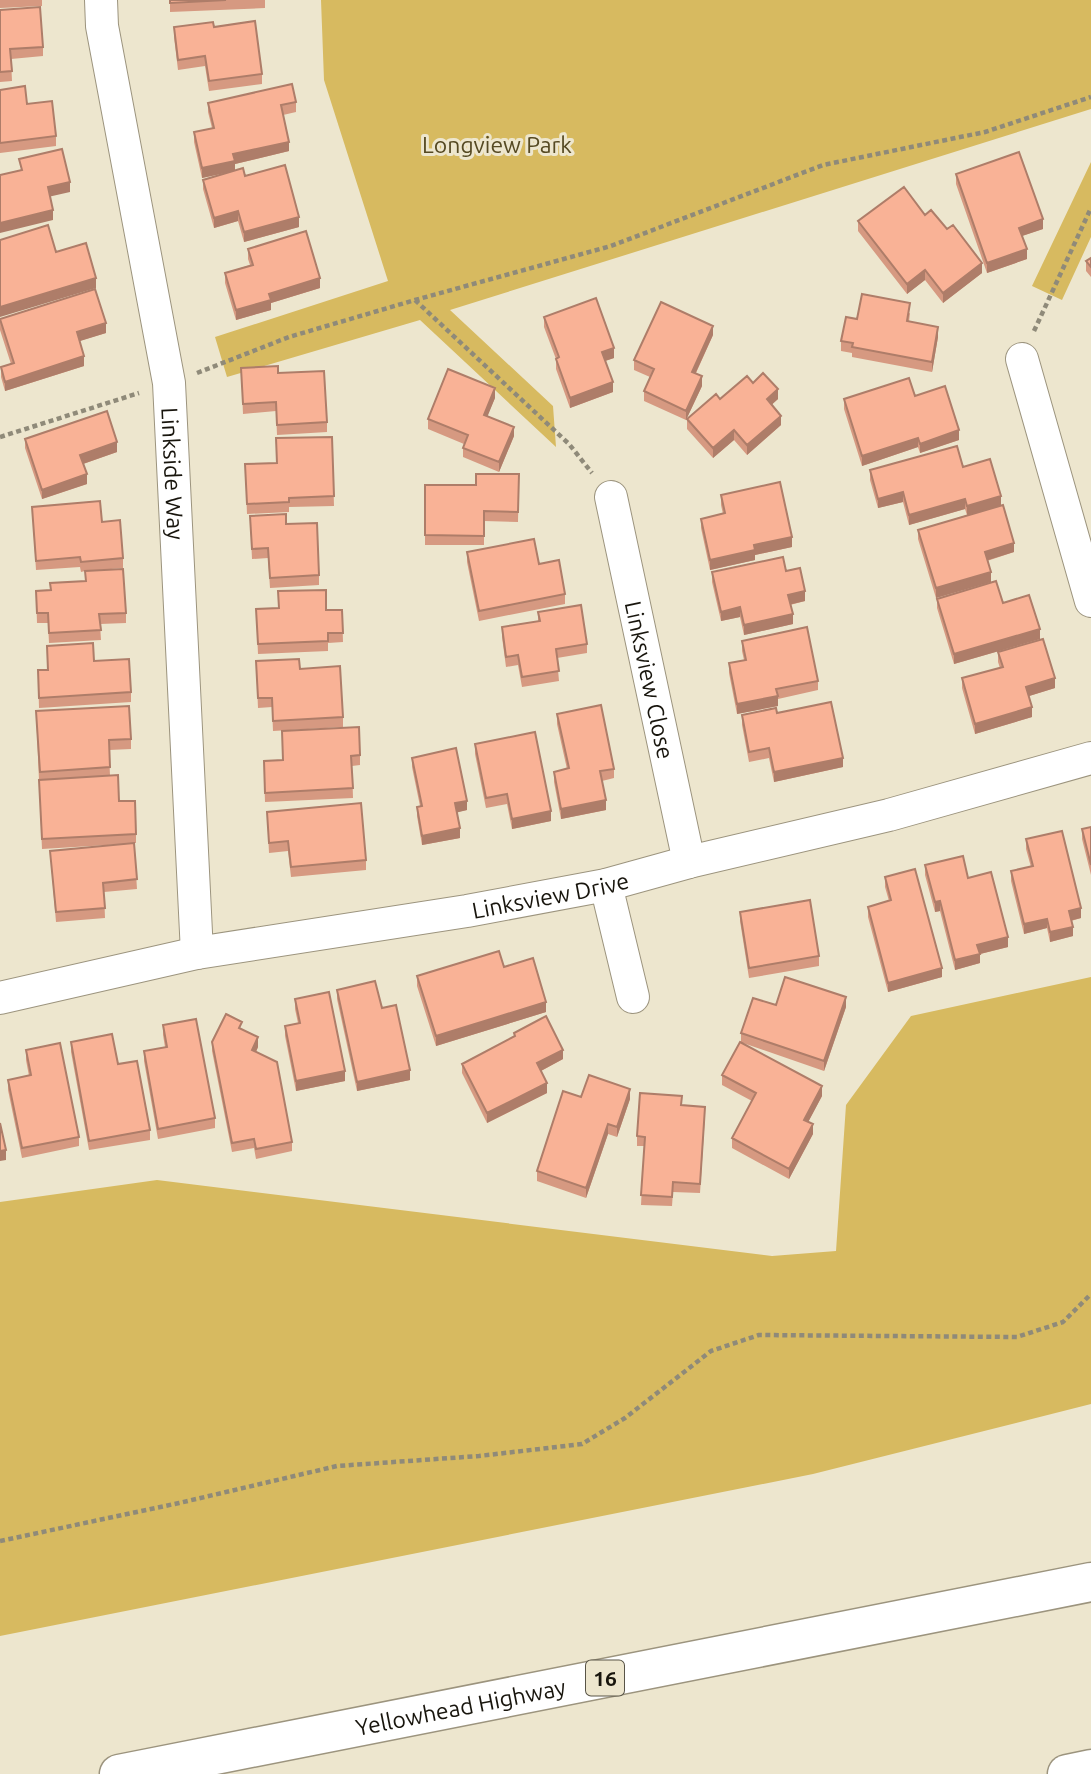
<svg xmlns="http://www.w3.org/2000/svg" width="1091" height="1774" font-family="Ubuntu,sans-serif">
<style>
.green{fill:#d7ba60}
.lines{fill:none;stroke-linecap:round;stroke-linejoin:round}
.street-casing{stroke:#9c947e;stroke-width:34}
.highway-casing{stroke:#9c947e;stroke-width:41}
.path{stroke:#8f8a79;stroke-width:4.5;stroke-dasharray:5 3.5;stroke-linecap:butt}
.street{stroke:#fff;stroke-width:32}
.highway{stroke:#fff;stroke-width:38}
.wall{fill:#d69981}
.shaded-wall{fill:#ae7d69}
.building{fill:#f9b296;stroke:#ae7d69;stroke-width:2}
.labels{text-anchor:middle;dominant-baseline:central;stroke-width:6;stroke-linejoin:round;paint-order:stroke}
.shield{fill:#ede6ce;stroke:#585447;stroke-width:2}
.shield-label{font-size:21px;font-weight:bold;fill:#18150d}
.park-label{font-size:23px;fill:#554922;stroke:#ede6ce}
.street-label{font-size:23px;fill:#18150d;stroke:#ede6ce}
</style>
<rect width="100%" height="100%" fill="#ede6ce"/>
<path class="green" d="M321 0H1091V109L450 310 553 406 556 447 420 320 227 377 215 337 388 281 324 80Z
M1091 162V237L1062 300 1032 286Z
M1091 977V1404L813 1474 0 1636V1202L157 1180 772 1256 836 1251 846 1105 911 1016Z"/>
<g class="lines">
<g class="street-casing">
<g id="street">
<path id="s1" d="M101 0 102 26 169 383 197 953"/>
<path d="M1022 359 1091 601"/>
<path id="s2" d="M611 497 689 862"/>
<path d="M606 885 633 997"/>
<path id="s3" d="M0 998 197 953 467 911 606 885 689 862 889 815 1091 758"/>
</g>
</g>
<g class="highway-casing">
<g id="highway">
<path id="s4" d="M119 1774 1091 1582"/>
<path d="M1067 1774 1091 1769"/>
</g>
</g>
<path class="path" d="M415 300 569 444 592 473
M1034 331 1091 208
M197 373 289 337 415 300 611 246 823 165 985 132 1091 97
M0 437 139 393
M0 1541 179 1503 337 1466 479 1456 582 1444 625 1418 711 1351 759 1335 1017 1337 1063 1322 1091 1294"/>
<use href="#street" class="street"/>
<use href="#highway" class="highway"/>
</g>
<path class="wall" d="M0 0H42V6L0 8Z
M170 0H265V8L170 12Z
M0 10 43 47V56L11 59 12 81 0 82Z
M174 27H214L262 74V84L209 91 205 66 178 70 174 37Z
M0 90 27 104 56 136V146L0 153Z
M296 102V112L283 115 289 151 235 164V171L245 176 299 227 244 242 238 221 214 228 203 189V180L232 171 202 178 194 142V132L212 128 208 112V103Z
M956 174 1043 229 1022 236 1027 259 987 273 956 184Z
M925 215 982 273 943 303 925 280 907 294 858 231V221Z
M248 249 320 288 271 303V310L236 320 225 283V273L250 265 248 259Z
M1091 258V277L1086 271V261Z
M910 313 909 322 938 337 932 372 852 357V353L841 351V341Z
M544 317 614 358 605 361 613 392 570 408 556 369V359L544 327Z
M0 319 106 333 79 341 84 366 5 391 1 377V367L11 364 0 330Z
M713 335 696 373 702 386 686 420 644 401V391L650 377 634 370V360Z
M241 368 278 373 327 422V432L277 435 276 411 243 414Z
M753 383 778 399 771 405 781 425 747 455 734 440 713 458 687 429V419L720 399Z
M915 396 959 440 920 453 918 447 862 466 844 409V399Z
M495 398 487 416 514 436 499 472 463 457V448L464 444 428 429V419Z
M332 437 334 506 289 507V512L247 514 245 464 276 463Z
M25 439 117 452 83 464 87 484 42 499 25 448Z
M963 467 1001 506 1014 552 987 561 991 582 936 598 918 539V530L967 515 965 509 909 525 903 502 878 508 870 480V470Z
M519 474 518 522 484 521V545H425V485H476Z
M721 495 792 547 755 555V560L710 570 701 528V519L723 514 721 505Z
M32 507 102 522 123 558V568L99 570 126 613V623L100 624 101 640 49 643 48 623H37L36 591 50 590 85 581V571L81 572 80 567 36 570Z
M250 516 286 524 319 575V585L270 588 268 558 252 559Z
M467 552 539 564 565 594V604L479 621 467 562Z
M786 571 805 601 790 605 793 624 744 635 740 617 721 621 712 582V572Z
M937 599 1003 603 1040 639 954 664 937 608Z
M256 609 342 610 343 642 328 643V651L258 654Z
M538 612 587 644V653L557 658 559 681 522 687 518 665 506 667 502 637V627L538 621Z
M742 641 818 681V690L778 699V706L737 714 729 673V663L744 660 742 651Z
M47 646 94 661 131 692V702L39 708 38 670H48Z
M998 652 1055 688 1029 696 1032 717 975 734 962 688V678L1000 668 998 662Z
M256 661 300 669 343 717V727L273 731 272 707 258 708Z
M36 711 131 739V749L109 750 110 776 119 801 136 834V843H134L137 889 104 892 105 918 56 922 50 851 124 844 42 849Z
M777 713 843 767 774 782 769 758 749 762 742 725V715Z
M557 714 614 769V778L602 781 606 810 561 819 554 782V772L567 769 557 724Z
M475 744 551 821 512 829 507 804 486 808 475 754Z
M360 755V765L352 766 353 798 265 802 264 770 283 760Z
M412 758 467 810 457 812 460 838 422 845 417 816V807L420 806 412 767Z
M267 812 366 860V870L291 877 288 851 269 853Z
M1091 827V875L1082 839V829Z
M1026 839 1081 918 1071 921 1073 936 1050 942 1047 928 1024 934 1011 881V871L1031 867 1026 849Z
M925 865 968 878 1008 947 980 954V963L955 970 940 911 935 912 925 875Z
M885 877 942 977 888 992 868 917V907L889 901 885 887Z
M740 912 819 956V966L749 978 740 921Z
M504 967 546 1012 436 1046 417 986V976Z
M337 990 382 1008 410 1080 357 1091 337 999Z
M295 999 345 1081 296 1091 285 1036V1026L298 1023 295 1009Z
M776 1005 846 1007 824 1071 743 1043 822 1096 808 1122 813 1134 789 1179 732 1148V1138L752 1101 722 1085V1075L741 1043V1033Z
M163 1025 215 1118V1128L158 1139 144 1061V1051L165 1047 163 1035Z
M242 1030 258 1047 256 1052 292 1142V1151L256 1159 254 1148 232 1152 212 1051V1042Z
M514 1033 563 1059 541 1071 547 1093 487 1123 462 1073V1064L514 1037Z
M71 1042 118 1064 150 1130V1140L89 1150 71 1052Z
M26 1050 79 1137V1146L22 1158 8 1090V1080L29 1076 26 1060Z
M581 1097 630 1099 617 1137 608 1134 586 1198 537 1181V1171Z
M682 1105 705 1116 700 1193 673 1192 672 1206 641 1205 644 1146H637V1136Z"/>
<path class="shaded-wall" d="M289 142V151L235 164V171L202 178V168L233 154Z
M70 182V192L48 197V187Z
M53 210V220L0 233V223Z
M238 211V221L214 228V218Z
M299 217V227L244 242V232Z
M1043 219V229L1019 237V228Z
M1027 249V259L987 273V263Z
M982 263V273L943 303V293Z
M925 270V280L907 294V284Z
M96 278V288L0 317V307Z
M320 278V288L271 303V310L236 320V310L269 294Z
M106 323V333L77 342V332Z
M713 326V335L692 381V372Z
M938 327V337L932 372V362Z
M614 348V358L602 362V352Z
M84 356V366L5 391V382Z
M702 376V386L686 420V411Z
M613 382V392L570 408V398Z
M495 388V398L484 425V415Z
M778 389V399L767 409V399Z
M781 416V425L747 455V445Z
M514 427V436L499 472V462Z
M734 430V440L713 458V448Z
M959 430V440L920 453V444Z
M918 438V447L862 466V456Z
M117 442V452L80 465V455Z
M87 474V484L42 499V490Z
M903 492V502L878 508V499Z
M1001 496V506L967 515V506Z
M965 499V509L909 525V515Z
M792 537V547L755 555V560L710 570V560L754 545Z
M1014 543V552L985 561V552Z
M991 572V582L936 598V588Z
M805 591V601L788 605V595Z
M740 607V617L721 621V612Z
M793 614V624L744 635V625Z
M1040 629V639L954 664V654Z
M1055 678V688L1026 697V687Z
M778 696V706L737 714V704Z
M1032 707V717L975 734V724Z
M843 758V767L774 782V772Z
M606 800V810L561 819V809Z
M467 801V810L455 813V803Z
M551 811V821L512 829V819Z
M460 828V838L422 845V836Z
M940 901V911L935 912V902Z
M1081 908V918L1069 921V911Z
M1047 919V928L1024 934V924Z
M1073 927V936L1050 942V932Z
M1008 937V947L980 954V963L955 970V960L977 945Z
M942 968V977L888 992V983Z
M846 997V1007L824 1071V1061Z
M546 1002V1012L436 1046V1036Z
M258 1037V1047L252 1060V1050Z
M563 1050V1059L537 1073V1063Z
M410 1070V1080L357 1091V1082Z
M345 1071V1081L296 1091V1081Z
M547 1083V1093L487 1123V1113Z
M822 1086V1096L804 1130V1120Z
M630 1089V1099L617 1137V1127Z
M608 1124V1134L586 1198V1188Z
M813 1124V1134L789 1179V1169Z
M6 1150V1160L0 1161V1151Z"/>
<path class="building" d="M170 0H226L170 3Z
M40 7 43 47 10 49 12 71 0 72V10Z
M255 21 262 74 209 81 205 56 178 60 174 27 213 22 214 27Z
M292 84 296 102 281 105 289 142 233 154 235 161 202 168 194 132 214 128 208 103Z
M25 86 27 104 52 101 56 136 0 143V90Z
M62 149 70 182 48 187 53 210 0 223V175L22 170 19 159Z
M1019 152 1043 219 1019 228 1027 249 987 263 956 174Z
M285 165 299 217 244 232 238 211 214 218 203 180 243 168 245 176Z
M904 187 925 215 931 210 947 229 953 225 982 263 943 293 925 270 907 284 858 221Z
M48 225 56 252 86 243 96 278 0 307V240Z
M306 231 320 278 269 294 271 300 236 310 225 273 253 265 248 249Z
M1091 258V267L1086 261Z
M95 289 106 323 77 332 84 356 5 382 1 367 14 363 0 319Z
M862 294 910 303 907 321 938 327 932 362 852 347 853 343 841 341 846 317 857 319Z
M596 298 614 348 602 352 613 382 570 398 556 359 559 357 544 317Z
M661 302 713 326 692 372 702 376 686 411 644 391 654 369 634 360Z
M278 366V373L324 371 327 422 277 425 276 402 243 404 241 368Z
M448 369 495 388 484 415 514 427 499 462 463 448 468 435 428 419Z
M763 373 778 389 767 399 781 416 747 445 734 430 713 448 687 419 716 394 720 399 747 376 753 383Z
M909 378 915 396 945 386 959 430 920 444 918 438 862 456 844 399Z
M107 411 117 442 80 455 87 474 42 490 25 439Z
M332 437 334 496 289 498V502L247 504 245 464 277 463 276 438Z
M957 446 963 467 990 459 1001 496 967 506 965 499 909 515 903 492 878 499 870 470Z
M476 474H519L518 512 484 511V536L425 535V485H476Z
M780 482 792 537 754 545 755 550 710 560 701 519 725 513 721 495Z
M100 501 102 522 120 520 123 558 81 562 80 557 36 561 32 507Z
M1003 505 1014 543 985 552 991 572 936 588 918 530Z
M286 514V524L317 523 319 575 270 578 268 548 252 549 250 516Z
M534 539 539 564 559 560 565 594 479 611 467 552Z
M783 557 786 571 800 568 805 591 788 595 793 614 744 625 740 607 721 612 712 572Z
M123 569 126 613 99 614 101 630 49 633 48 613H37L36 591 51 590 50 583 86 581 85 571Z
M996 581 1003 603 1029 595 1040 629 954 654 937 599Z
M326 590V610H342L343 633H328V641L258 644 256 609 279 608 278 591Z
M581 605 587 644 556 649 559 671 522 677 518 655 506 657 502 627 540 621 538 612Z
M807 627 818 681 776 689 778 696 737 704 729 663 746 660 742 641Z
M1043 639 1055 678 1026 687 1032 707 975 724 962 678 1003 667 998 652Z
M93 643 94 661 129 659 131 692 39 698 38 670H48L47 646Z
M299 659 300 669 340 666 343 717 273 721 272 698H258L256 661Z
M831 702 843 758 774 772 769 748 749 752 742 715 776 708 777 713Z
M601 705 614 769 600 771 606 800 561 809 554 772 569 768 557 714Z
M129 706 131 739 109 740 110 767 40 772 36 711Z
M359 727 360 755 351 756 353 788 265 793 264 761 283 760 282 731Z
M535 732 551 811 512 819 507 794 486 798 475 744Z
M456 748 467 801 455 803 460 828 422 836 417 807 422 806 412 758Z
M118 775 119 801H135L136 834 42 839 39 780Z
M361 803 366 860 291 867 288 841 269 843 267 812Z
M1091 827V865L1082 829Z
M1062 831 1081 908 1069 911 1073 927 1050 932 1047 919 1024 924 1011 871 1033 866 1026 839Z
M134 843 137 879 103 883 105 908 56 912 50 851Z
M963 856 968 878 991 872 1008 937 977 945 980 954 955 960 940 901 935 902 925 865Z
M915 869 942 968 888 983 868 907 891 900 885 877Z
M810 900 819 956 749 968 740 912Z
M499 951 504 967 533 958 546 1002 436 1036 417 976Z
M785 977 846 997 824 1061 741 1033 753 998 776 1005Z
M375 981 382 1008 396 1005 410 1070 357 1082 337 990Z
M329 992 345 1071 296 1081 285 1026 300 1023 295 999Z
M226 1014 242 1022 239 1028 258 1037 252 1050 277 1062 292 1142 256 1149 254 1139 232 1143 212 1042Z
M546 1016 563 1050 537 1063 547 1083 487 1113 462 1064 515 1036 514 1033Z
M196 1019 215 1118 158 1129 144 1051 167 1047 163 1025Z
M112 1034 118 1064 137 1061 150 1130 89 1141 71 1042Z
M740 1042 822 1086 804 1120 813 1124 789 1169 732 1138 756 1093 722 1075Z
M60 1043 79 1137 22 1148 8 1080 31 1075 26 1050Z
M589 1075 630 1089 617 1127 608 1124 586 1188 537 1171 563 1091 581 1097Z
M640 1093 682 1096 681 1105 705 1107 700 1184 673 1182 672 1197 641 1195 645 1137 637 1136Z
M0 1123 6 1150 0 1151Z"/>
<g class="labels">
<rect class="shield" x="586" y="1660.5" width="38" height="35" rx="5"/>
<g class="shield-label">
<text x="605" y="1678">16</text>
</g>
<g class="park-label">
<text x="497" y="144">Longview Park</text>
</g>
<g class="street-label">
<text stroke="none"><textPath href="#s1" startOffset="480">Linkside Way</textPath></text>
<text stroke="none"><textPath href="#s2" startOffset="187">Linksview Close</textPath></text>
<text stroke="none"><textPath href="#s3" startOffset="560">Linksview Drive</textPath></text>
<text stroke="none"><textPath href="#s4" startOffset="348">Yellowhead Highway</textPath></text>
</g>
</g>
</svg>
